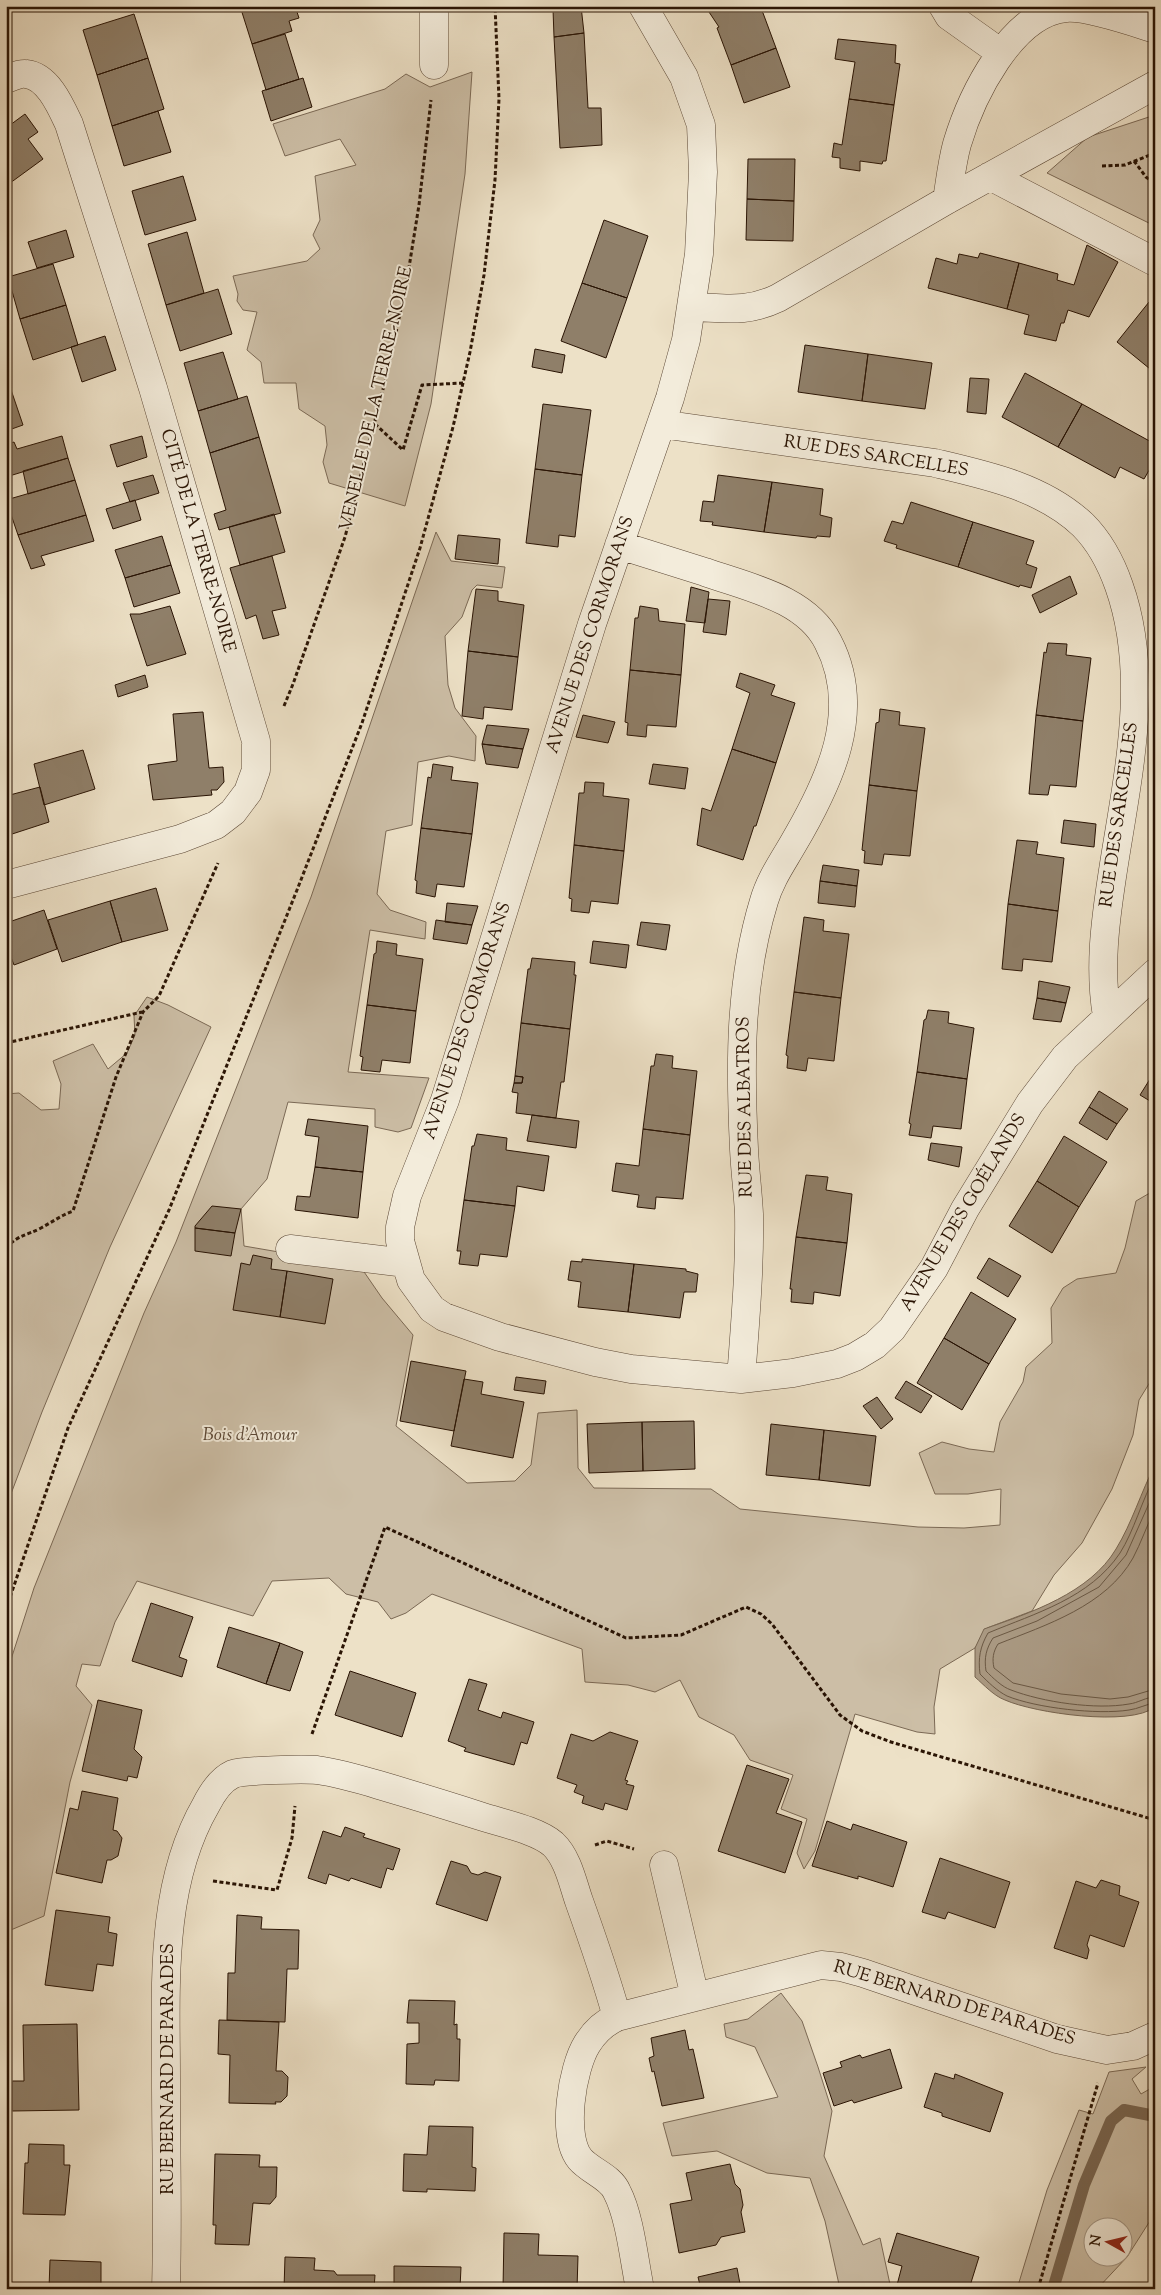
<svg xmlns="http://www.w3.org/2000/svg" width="1161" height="2295" font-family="'Sorts Mill Goudy',serif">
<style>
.green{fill:#ccbea6;stroke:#7b6955;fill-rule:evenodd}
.water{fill:#ab9b85;stroke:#776551}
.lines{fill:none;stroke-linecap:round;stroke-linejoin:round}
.shore{stroke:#6a5844;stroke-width:1}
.stream{stroke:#776551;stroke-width:12}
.building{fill:#8f7f69;stroke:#2a1404}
.minor-casing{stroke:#5b4735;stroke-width:29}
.path{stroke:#2a1404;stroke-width:3;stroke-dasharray:4 2.5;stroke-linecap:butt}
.minor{stroke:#f3ecdb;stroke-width:28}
.labels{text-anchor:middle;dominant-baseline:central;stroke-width:4;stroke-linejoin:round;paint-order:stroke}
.street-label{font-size:18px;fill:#2a1404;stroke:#f3ecdb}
.park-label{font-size:18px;font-style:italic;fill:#5b4735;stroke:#f3ecdb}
</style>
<rect width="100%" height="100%" fill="#ede1c7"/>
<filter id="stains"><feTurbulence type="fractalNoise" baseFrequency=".004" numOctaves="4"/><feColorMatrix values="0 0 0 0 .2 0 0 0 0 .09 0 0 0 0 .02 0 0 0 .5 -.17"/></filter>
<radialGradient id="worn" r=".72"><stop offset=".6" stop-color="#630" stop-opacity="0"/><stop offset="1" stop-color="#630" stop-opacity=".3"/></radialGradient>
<path class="green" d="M472 72 465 174 431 404 405 506 329 483 323 462 327 445 325 426 299 409 296 383H264L261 362 247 350 257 312 243 310 237 301 238 294 233 276 307 261 320 249 313 235 320 220 315 176 356 165 340 139 285 156 273 124 385 89 406 74 430 87Z
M1155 115V226L1047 173 1088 137Z
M436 532 451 561 505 567 502 588 477 585 472 590 462 617 445 636 448 685 455 708 476 736 475 761 449 756 418 762 412 825 386 831 377 894 390 910 426 922 425 939 370 930 348 1072 429 1078 411 1128 398 1132 375 1127V1109L288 1102 267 1179 241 1209 244 1246 360 1266 382 1298 413 1335 396 1426 467 1483 515 1481 531 1465 538 1413 577 1410 578 1468 594 1488 711 1489 740 1509 918 1527 964 1528 1000 1525 1001 1489 968 1494H935L919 1453 942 1442 969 1449 994 1452 1000 1422 1023 1382 1026 1367 1052 1343 1051 1308 1063 1288 1077 1279 1116 1273 1125 1248 1136 1201 1155 1190V1374L1139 1400 1133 1435 1112 1489 1082 1543 1054 1575 1032 1611 987 1628 975 1648 940 1669 934 1707 935 1734 917 1732 855 1714 815 1851 804 1869 797 1853 807 1819 781 1809 793 1775 750 1760 734 1735 699 1717 680 1680 655 1692 628 1685 585 1682 582 1649 432 1594 406 1613 391 1619 378 1602 346 1594 329 1578 272 1581 253 1616 137 1581 115 1622 100 1666 82 1664 76 1686 92 1705 70 1782 44 1916 6 1932V1675L34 1588 144 1313 176 1242 311 897Z
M147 997 168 1005 211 1027 110 1247 42 1412 6 1507V1094L19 1093 41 1110 59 1109 61 1084 53 1061 93 1044 108 1069 127 1053 135 1035 134 1016Z
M781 1993 802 2021 818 2067 832 2111 824 2156 863 2245 880 2238 891 2289H840L825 2221 810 2178 767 2173 717 2151 672 2156 663 2123 778 2097 755 2047 726 2037 724 2024 748 2019Z
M1146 2067 1132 2079 1141 2094 1155 2086V2213L1127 2257 1097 2289H1017L1047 2190 1079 2110 1093 2114 1109 2072ZM1094 2228H1124V2258H1094Z"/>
<path class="water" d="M1155 1465V1707C1130 1727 1034 1713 1005 1700 994 1696 984 1685 975 1677V1648L984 1629C1030 1613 1090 1593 1116 1549 1132 1523 1141 1492 1155 1465Z"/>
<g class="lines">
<path class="shore" d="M1155 1476C1142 1500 1134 1531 1120 1553 1090 1598 1036 1613 988 1633 980 1647 978 1658 980 1674 988 1682 997 1691 1007 1696 1036 1708 1098 1715 1129 1710 1138 1709 1146 1704 1155 1703
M1155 1490 1126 1555 1099 1587 1037 1621 993 1638C986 1649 984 1658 986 1671 993 1678 1002 1687 1011 1690 1042 1702 1096 1710 1129 1704 1138 1703 1146 1697 1155 1697
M1155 1509C1147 1525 1141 1543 1133 1558 1106 1606 1046 1625 998 1644 993 1652 992 1659 994 1668L1013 1683 1061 1694 1110 1699 1128 1697 1155 1689"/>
<path class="stream" d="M1053 2289 1084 2185 1111 2121 1124 2110 1155 2116"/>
</g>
<path class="building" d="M240 6H295L299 18 289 21 292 31 252 44Z
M581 6 584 33 554 37 553 9Z
M705 6H757L763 13 776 48 731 65 717 28 719 27Z
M134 14 148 58 97 75 83 30Z
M584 33 588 108H601L602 145 560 148 554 37Z
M285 34 299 79 266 90 252 44Z
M838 39 896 45 895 63 900 64 894 105 849 99 855 62 835 59Z
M776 48 790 87 744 103 731 65Z
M148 58 164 109 112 126 97 75Z
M303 78 312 107 271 121 262 91Z
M849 99 894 105 886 161H883L882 164 860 161V171L840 168V158L832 157 834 143 842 145Z
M158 111 171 152 124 166 112 126Z
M25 114 38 132 28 139 43 159 6 186V128Z
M748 159H795L794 201 747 199Z
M183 176 196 220 145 235 132 191Z
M747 199 794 201 793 241 746 240Z
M604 220 648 236 627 298 582 283Z
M66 230 74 257 37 268 28 242Z
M187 232 204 293 166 305 148 244Z
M1087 245 1118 262 1089 317 1068 310 1064 323H1061L1056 341 1024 334 1029 315 1007 309 1019 263 1058 274 1057 280 1074 285Z
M980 253 1019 263 1007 309 928 288 936 258 957 264 959 254 978 258Z
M53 264 66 305 20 319 8 277Z
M582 283 627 298 606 358 561 341Z
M218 289 232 334 180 351 166 305Z
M1149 302 1155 307V373L1117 342Z
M66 305 78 345 33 360 20 319Z
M105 336 116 370 82 382 71 347Z
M805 345 868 354 862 401 798 392Z
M535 349 565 355 562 373 532 367Z
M223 352 238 399 198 411 184 363Z
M868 354 932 363 925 409 862 401Z
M1025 373 1082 404 1058 447 1002 417Z
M6 375 23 425 6 431Z
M970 378 989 379 986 414 967 412Z
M247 396 259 437 210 453 198 411Z
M543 404 591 410 582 475 535 469Z
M1082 404 1155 444V460L1144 479 1120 467 1115 478 1058 447Z
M62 436 68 458 6 477V445L14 442 17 449Z
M142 436 147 457 117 467 110 445Z
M259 437 281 513 219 530 214 514 226 510 210 453Z
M68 458 75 480 28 494 23 471Z
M535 469 582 475 575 537 559 535 558 547 526 543Z
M153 475 159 493 130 502 123 483Z
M718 475 772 482 764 532 712 525 713 522 700 521 703 501 714 502Z
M75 480 86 515 18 535 6 500Z
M772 482 823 489 820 515 832 518 830 537 817 536 816 538 764 532Z
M135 500 141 520 113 529 106 509Z
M911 502 973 522 958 567 896 548 897 545 884 541 892 521 903 524Z
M274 514 285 552 240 565 229 527Z
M86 515 94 541 41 556 45 565 31 569 18 535Z
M973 522 1034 541 1026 564 1037 568 1031 588 1020 585 1019 587 958 567Z
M458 535 500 539 498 564 455 559Z
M162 536 171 565 125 578 115 550Z
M272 556 286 608 272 611 279 635 263 639 256 615 246 619 230 568Z
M171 565 180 593 134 607 125 578Z
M1070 576 1077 594 1040 613 1032 595Z
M691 587 709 592 705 623 686 621Z
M476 589 498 591V601L524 605 518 657 468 651Z
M708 599 730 601 726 635 703 632Z
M170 606 186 654 147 666 130 614H140Z
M640 606 658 609 659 621 685 624 681 675 630 670 635 618H638Z
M1048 643 1067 644 1066 655 1091 658 1083 721 1036 715 1044 652 1046 653Z
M468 651 518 657 512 710 484 707 483 719 462 716Z
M630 670 681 675 676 727 647 725 646 737 627 735 628 723 625 722Z
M740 673 775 685 771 695 795 703 776 763 732 749 750 693 736 687Z
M145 675 148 687 118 697 115 685Z
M880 709 900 712 899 725 925 728 917 791 869 785 876 723 879 722Z
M203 712 209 768 223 767 224 782 217 790H211L212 795 153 800 148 765 177 761 173 714Z
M583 715 615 722 608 743 576 737Z
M1036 715 1083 721 1076 787 1050 785 1048 795 1029 794Z
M487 725 529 729 523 749 482 744Z
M482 744 523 749 518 768 486 764Z
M732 749 776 763 756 826H754L743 860 697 845 702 808 711 811Z
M83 750 95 789 44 805 34 764Z
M433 764 453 767 451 780 478 783 472 834 421 828 428 777 431 778Z
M653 764 688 768 685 789 649 784Z
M585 782 604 783 603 796 629 799 624 851 574 845 579 793H584Z
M869 785 917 791 910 856 884 854 882 865 864 863 865 851 862 850Z
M40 787 49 822 6 836V796Z
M1064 820 1096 824 1094 847 1061 843Z
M421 828 472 834 464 887 437 884 435 897 416 893 417 881 415 880Z
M1017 840 1038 842 1036 854 1064 858 1058 911 1008 904Z
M574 845 624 851 618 904 591 901 589 913 571 911 572 899 569 898Z
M823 865 859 870 857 886 820 881Z
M820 881 857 886 855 907 818 903Z
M156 888 168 930 122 942 110 901Z
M110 901 122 942 62 962 48 920Z
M447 903 478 906 472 925 445 922Z
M1008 904 1058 911 1052 962 1023 959 1022 971 1002 969Z
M44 910 57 949 14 965 6 944V923Z
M804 917 824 920 823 931 849 934 841 998 794 992Z
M436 920 472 925 467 944 433 939Z
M641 922 670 925 666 950 637 945Z
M377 941 397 944 396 955 423 959 416 1011 367 1005 374 954 376 953Z
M593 941 629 945 626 968 590 963Z
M532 958 575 962 574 975H576L570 1029 521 1023 528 969H530Z
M1039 981 1070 987 1066 1003 1037 998Z
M794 992 841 998 834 1061 808 1058 806 1071 787 1068 788 1056 786 1055Z
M1037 998 1066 1003 1061 1022 1033 1019Z
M367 1005 416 1011 410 1063 382 1060 380 1072 361 1070 363 1057 360 1056Z
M928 1010 949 1012 948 1023 974 1028 967 1079 917 1072 924 1020 926 1019Z
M521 1023 570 1029 564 1082H561L556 1118 516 1113 518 1093 512 1092 514 1083H522L523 1077 515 1076Z
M656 1054 673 1056 672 1068 697 1071 690 1135 643 1129 651 1066H654Z
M1155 1071V1104L1140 1095Z
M917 1072 967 1079 961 1129 933 1126 931 1138 909 1135 911 1124 909 1123Z
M515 1076 523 1077 522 1083H514Z
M1099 1091 1128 1109 1117 1124 1089 1107Z
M1089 1107 1117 1124 1107 1140 1079 1123Z
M532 1115 579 1121 576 1148 527 1141Z
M308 1119 368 1126 363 1172 315 1167 319 1137 305 1135Z
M643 1129 690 1135 683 1199 656 1197 655 1209 637 1207 639 1195 612 1191 616 1163 639 1166Z
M477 1134 507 1138 506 1150 549 1156 544 1191 517 1186 515 1206 464 1200 472 1146H474Z
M1064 1136 1107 1162 1079 1207 1037 1181Z
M931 1143 962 1147 959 1167 928 1160Z
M315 1167 363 1172 358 1218 295 1210 297 1196 310 1197Z
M806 1175 828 1177 826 1190 852 1194 847 1243 796 1237Z
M1037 1181 1079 1207 1052 1253 1009 1226Z
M464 1200 515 1206 507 1257 480 1254 478 1266 459 1264 461 1251H457Z
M212 1206 241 1209 235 1233 195 1228V1226Z
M195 1228 235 1233 231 1256 195 1251Z
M796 1237 847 1243 840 1296 814 1292 813 1304 791 1302 792 1289H790Z
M253 1255 272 1259 271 1269 287 1271 280 1317 233 1310 241 1263 250 1265Z
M989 1258 1021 1276 1008 1297 977 1278Z
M582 1259 634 1264 628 1312 578 1307 581 1282 568 1280 571 1261 582 1262Z
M634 1264 686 1269V1271L698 1274 696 1292H684L680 1318 628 1312Z
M287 1271 333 1279 325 1324 280 1317Z
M971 1292 1016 1319 989 1364 944 1338Z
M944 1338 989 1364 962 1410 917 1383Z
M411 1361 466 1371 454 1431 400 1421Z
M516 1377 546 1381 544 1394 514 1390Z
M464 1379 483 1382 481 1394 524 1402 513 1458 451 1446Z
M906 1381 932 1396 921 1413 895 1398Z
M877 1397 893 1419 881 1429 863 1406Z
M694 1421 695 1469 643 1471 642 1422Z
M642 1422 643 1471 589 1473 587 1424Z
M771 1424 824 1430 819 1480 766 1475Z
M824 1430 876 1436 870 1486 819 1480Z
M151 1603 193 1617 179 1657 187 1660 182 1677 132 1661Z
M229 1627 280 1643 266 1684 217 1667Z
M280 1643 303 1652 290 1691 266 1684Z
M350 1671 416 1693 402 1737 335 1715Z
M469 1679 487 1684 478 1710 501 1718 503 1712 534 1722 527 1744 521 1742 514 1765 464 1751 466 1748 448 1741Z
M98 1700 142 1710 134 1749 142 1757 137 1778 128 1776 127 1781 82 1771Z
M610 1732 638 1741 625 1780 628 1781 626 1784 634 1786 627 1810 605 1803 603 1810 582 1803 584 1796 574 1792 577 1785 557 1778 571 1734 593 1741Z
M747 1765 789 1779 776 1813 802 1822 785 1873 718 1851Z
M82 1791 118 1798 113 1830 117 1831 122 1838 118 1856 111 1860H107L102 1883 56 1873 70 1808 78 1810Z
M827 1821 851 1830 853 1824 907 1842 893 1887 858 1876V1879L812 1866Z
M345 1827 365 1834 363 1837 400 1849 393 1870 387 1868 381 1888 351 1878 349 1881 329 1874 326 1884 308 1878 323 1831 341 1837Z
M940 1858 1010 1882 995 1928 948 1912 945 1919 922 1912Z
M451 1861 467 1866 471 1873 478 1875 485 1872 501 1877 487 1921 436 1904Z
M1101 1880 1120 1886 1119 1895 1139 1902 1124 1947 1090 1935 1087 1945 1089 1950 1087 1959 1054 1948 1076 1881 1096 1888Z
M56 1910 110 1917 108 1932 117 1934 113 1966 97 1964 93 1991 45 1985Z
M237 1915 262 1917 261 1929 299 1930 298 1969H287L285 2022 227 2020 228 1973H235Z
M409 2000 455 2001 454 2025 457 2024V2039H460L459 2081 435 2080 434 2085 406 2084 407 2044 419 2043V2023H407Z
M219 2020 279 2022 276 2071H282L288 2077 287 2096 281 2102H275L276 2104 229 2103 230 2055 218 2054Z
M77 2024 79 2110 12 2111V2081H24L23 2025Z
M685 2030 689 2050 693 2049 704 2098 662 2106 654 2071 652 2072 649 2058 654 2056 651 2038Z
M890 2049 902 2088 854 2103 852 2100 834 2106 823 2073 842 2067 840 2062 860 2055 862 2058Z
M935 2073 954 2079 955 2074 1003 2093 990 2132 942 2116V2113L924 2107Z
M429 2126 473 2127 472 2167 476 2168 475 2191 427 2189V2192L403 2191 404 2154 427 2155Z
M29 2144 64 2145V2165H70L65 2215 23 2214 25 2163H28Z
M215 2154 260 2155 259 2167H277L276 2197 270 2204 253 2203 249 2245 215 2244 216 2225H213Z
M730 2164 735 2184 740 2189 743 2205 741 2212 745 2232 721 2237 716 2245 679 2253 670 2204 692 2200 686 2173Z
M504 2233 539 2234 538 2255 578 2256 577 2289H503Z
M897 2233 979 2257 969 2289H909L897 2285 902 2266 888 2262Z
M285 2257 315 2258 314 2270 334 2271 337 2275H375L374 2289H284Z
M50 2260 101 2262V2289H49Z
M394 2266 461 2267 460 2288 469 2289H394Z
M737 2268 741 2289H701L698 2277Z
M777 2284 778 2289H754Z"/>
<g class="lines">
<g class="minor-casing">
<path id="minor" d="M643 6 684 77 701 125 703 172 699 254 686 340 670 398 592 624 445 1100 407 1196 400 1227V1241L411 1280 432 1309 444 1317 500 1337 595 1362 631 1369 741 1379 793 1373 837 1364 855 1357 875 1345 892 1329 934 1268 965 1209 1030 1103 1065 1057 1155 973
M943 6 949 16 1001 53
M434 65V6
M6 79C12 77 20 73 26 74 48 76 61 107 69 124L153 388 256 741V770L248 792 233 812 216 825 180 839 6 885
M990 176 1155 262
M947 200C950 182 952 162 957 144 971 97 1011 13 1066 8 1087 6 1133 22 1155 29
M692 307C725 308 747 313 778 298L947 200 1155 85
M661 424 935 463C986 475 1043 487 1083 525 1100 542 1111 563 1119 586 1152 679 1126 783 1112 877 1105 923 1099 969 1107 1016
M619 545C648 554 676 563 705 572 747 587 806 598 828 642 864 711 829 783 793 844 782 863 770 880 764 901 739 983 740 1066 744 1149 745 1171 748 1193 749 1214 750 1269 745 1324 741 1379
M290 1249 406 1263
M664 1865 695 1997
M166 2289C168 2218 166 2149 166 2078 166 1988 159 1886 206 1805 212 1793 220 1780 233 1774 245 1770 303 1769 317 1770 338 1773 359 1779 379 1785 413 1795 446 1805 480 1816 501 1823 537 1830 553 1844 568 1858 573 1884 579 1901 593 1940 606 1978 617 2017
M640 2289C634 2260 630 2217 617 2192 611 2177 590 2171 580 2159 561 2136 572 2068 587 2044 595 2031 604 2023 617 2017L821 1965 841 1967 863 1973 1057 2039 1107 2050 1133 2046 1155 2036"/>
</g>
<path class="path" d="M1134 161 1146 177 1155 184
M1102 166 1125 165 1155 153
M375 424 403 450 422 385 463 383
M284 706 293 684 345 537 389 366 407 280 419 205 431 100
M6 1043 142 1012
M6 1248C19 1234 26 1236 41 1228 52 1222 62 1215 73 1211L116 1077 143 1012 159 996 218 863
M6 1609 68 1428 169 1210 297 890 362 723 420 548 453 427 470 352 484 275 495 180 499 99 495 6
M312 1734 385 1527 626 1638 681 1635 746 1607 761 1614 772 1624 840 1715 862 1731 891 1742 1155 1820
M595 1845 607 1841 634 1849
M213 1881 277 1890 292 1838 295 1806
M1038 2289 1098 2083"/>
<use href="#minor" class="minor"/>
</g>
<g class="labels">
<g class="street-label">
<text transform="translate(377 399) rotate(-77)">VENELLE DE LA TERRE-NOIRE</text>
<text transform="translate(876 457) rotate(9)">RUE DES SARCELLES</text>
<text transform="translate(197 541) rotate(74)">CITÉ DE LA TERRE-NOIRE</text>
<text transform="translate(591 635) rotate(-72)">AVENUE DES CORMORANS</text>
<text transform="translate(1120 815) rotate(-82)">RUE DES SARCELLES</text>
<text transform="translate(468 1021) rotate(-72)">AVENUE DES CORMORANS</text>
<text transform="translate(746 1107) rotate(-91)">RUE DES ALBATROS</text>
<text transform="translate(964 1213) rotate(-59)">AVENUE DES GOÉLANDS</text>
<text transform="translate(954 2004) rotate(17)">RUE BERNARD DE PARADES</text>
<text transform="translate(169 2069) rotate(-90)">RUE BERNARD DE PARADES</text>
</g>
<g class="park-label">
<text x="250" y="1436">Bois d'Amour</text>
</g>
</g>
<rect width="1161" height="2295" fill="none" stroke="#ede1c7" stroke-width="25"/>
<rect x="8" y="8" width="1146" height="2280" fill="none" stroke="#2a1404" stroke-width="2.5"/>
<rect x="12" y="12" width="1136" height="2270" fill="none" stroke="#2a1404"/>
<g transform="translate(1108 2242) rotate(278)"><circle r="24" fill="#f3ecdb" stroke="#a39685"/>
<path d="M0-4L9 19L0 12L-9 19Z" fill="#8f2418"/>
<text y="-8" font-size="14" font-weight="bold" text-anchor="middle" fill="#2a1404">N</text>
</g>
<rect width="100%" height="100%" filter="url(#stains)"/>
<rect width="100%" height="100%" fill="url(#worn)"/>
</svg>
